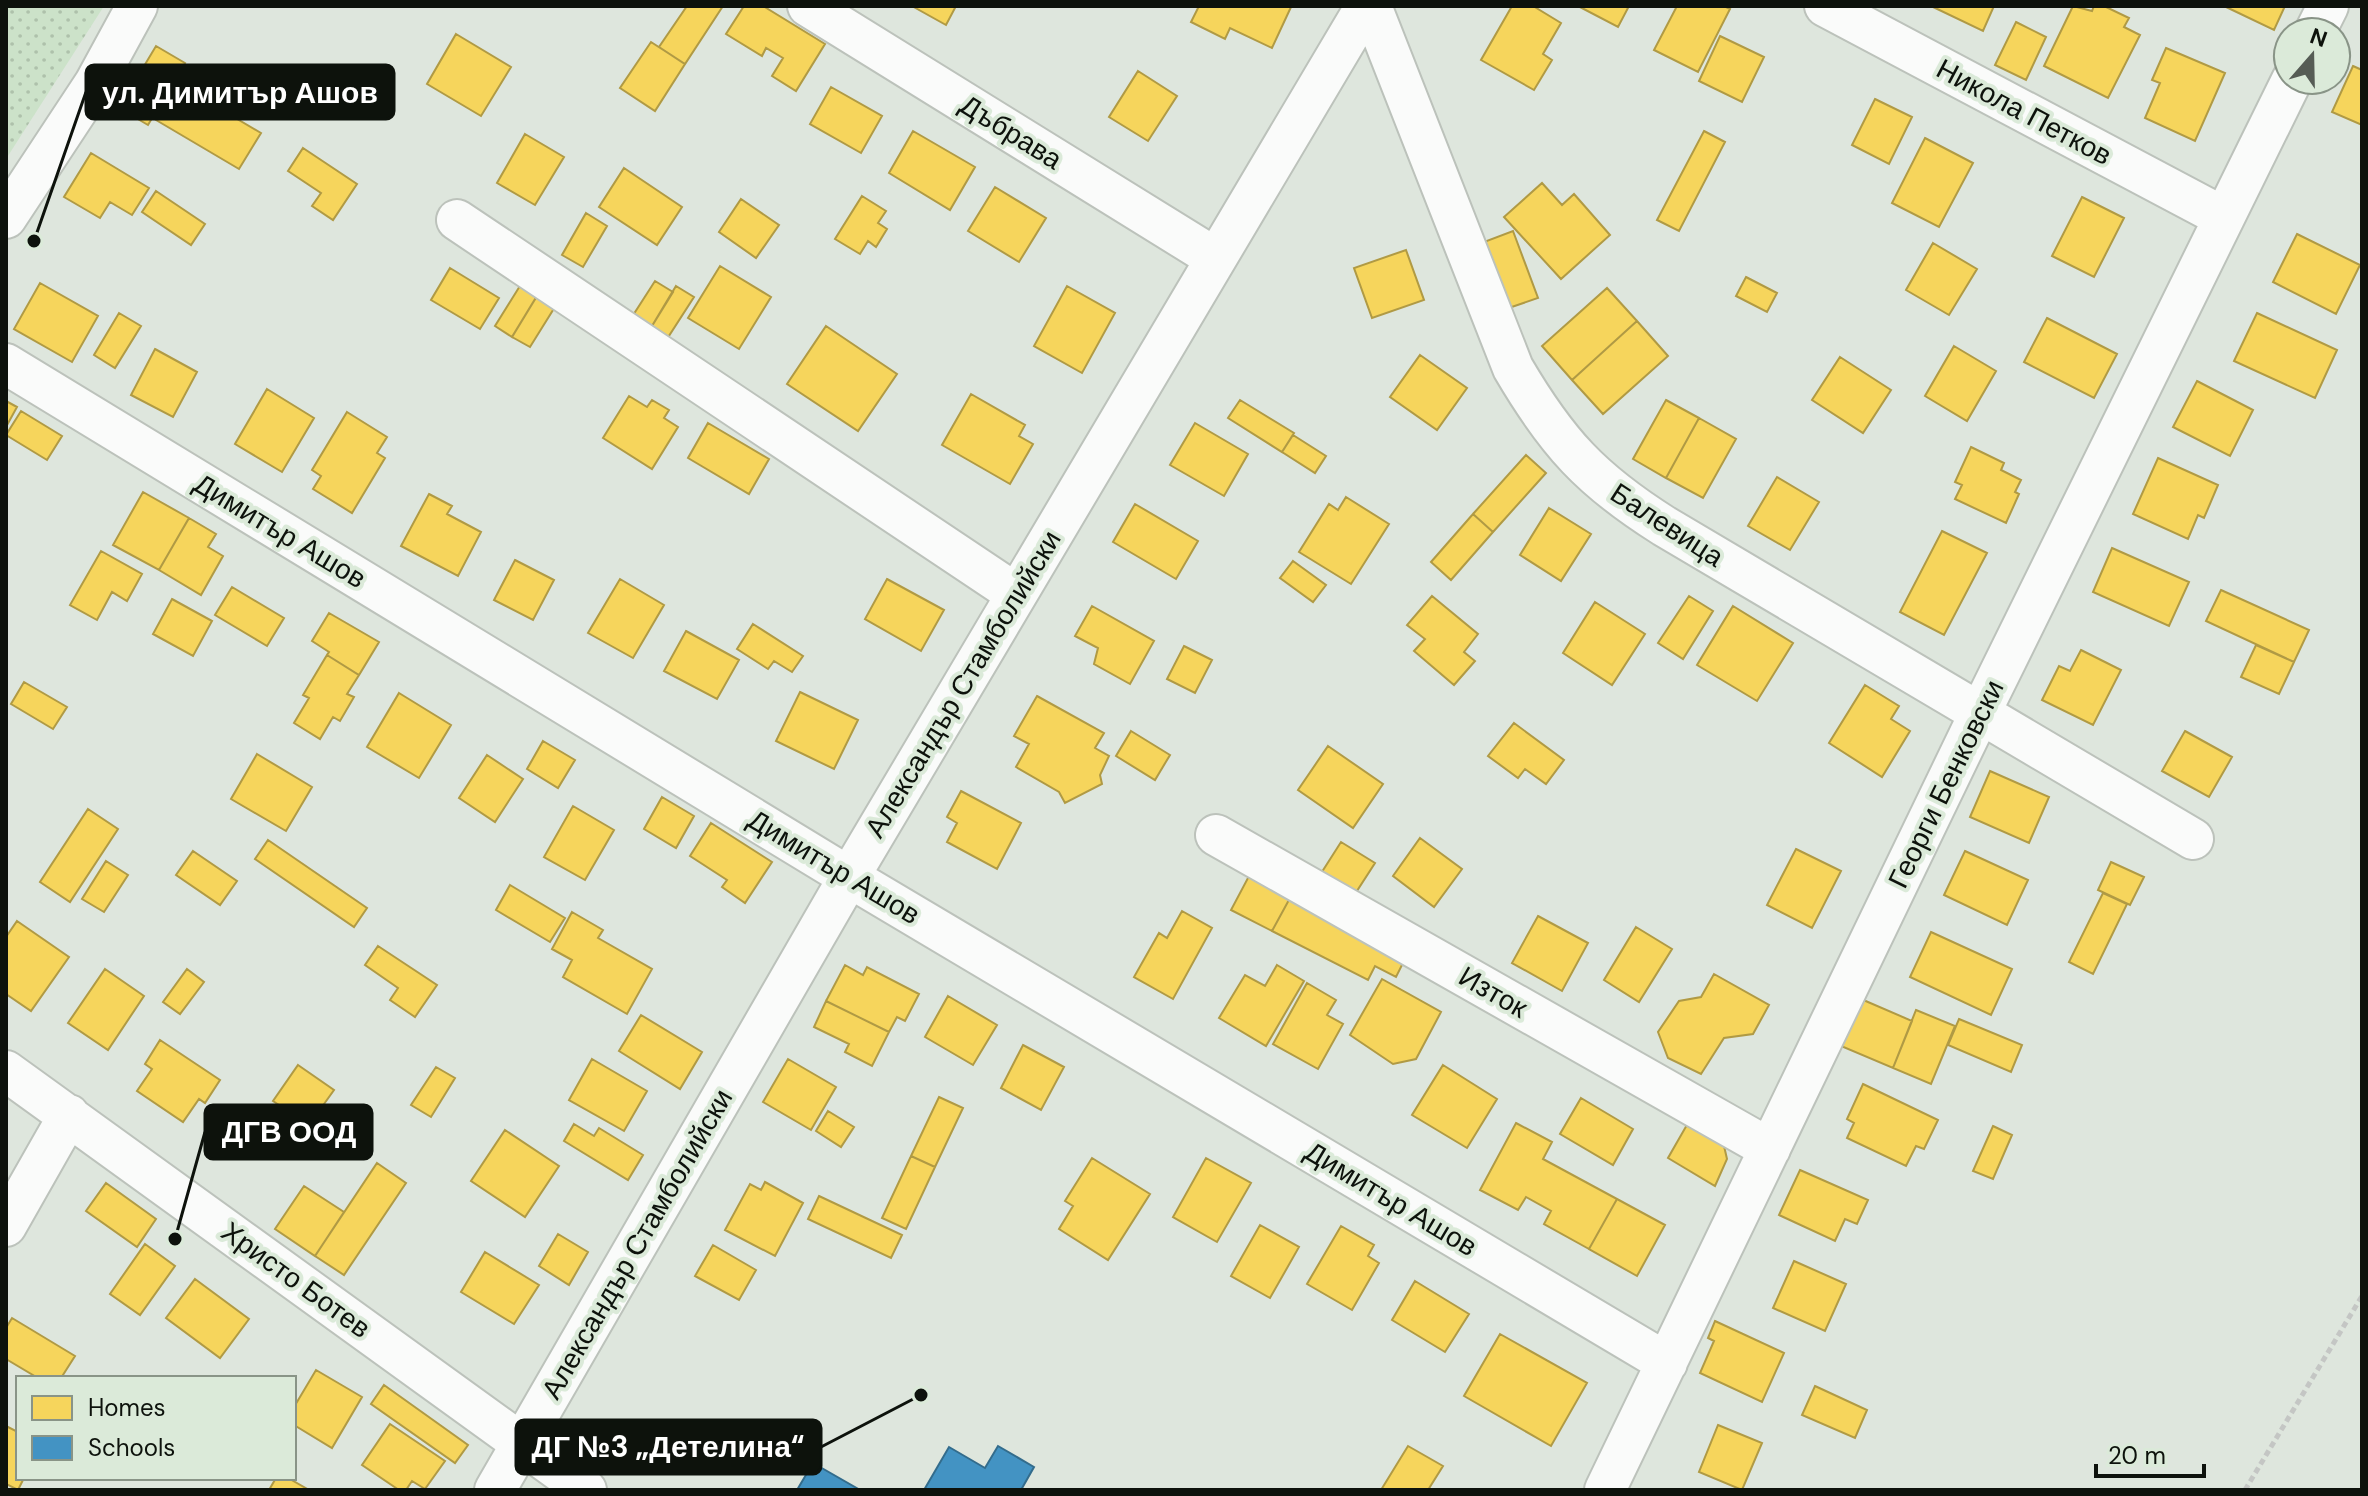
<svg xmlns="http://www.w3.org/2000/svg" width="2368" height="1496" font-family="'DM Sans',sans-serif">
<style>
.park{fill:url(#park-dots)}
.homes{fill:#f6d55c;stroke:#b09a44;stroke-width:2}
.schools{fill:#4393c3;stroke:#336c8c;stroke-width:2}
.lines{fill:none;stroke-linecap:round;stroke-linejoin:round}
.minor-casing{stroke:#bcc2bb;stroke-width:44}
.path{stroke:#c4c6c4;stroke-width:5;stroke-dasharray:6 4;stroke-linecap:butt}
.minor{stroke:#fafbfa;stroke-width:40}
.labels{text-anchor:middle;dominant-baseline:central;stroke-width:8;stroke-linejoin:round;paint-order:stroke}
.street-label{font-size:28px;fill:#0d120c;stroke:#dbead9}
.leader{fill:none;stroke:#0d120c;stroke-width:3}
.callout-dot{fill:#0d120c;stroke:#dbead9;stroke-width:3}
.callout{fill:#0d120c;stroke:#0d120c;stroke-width:3}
.callout-label{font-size:30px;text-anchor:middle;font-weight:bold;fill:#fff}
</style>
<defs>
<pattern id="park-dots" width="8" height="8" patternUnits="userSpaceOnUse" patternTransform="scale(2)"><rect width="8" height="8" fill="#cce2c9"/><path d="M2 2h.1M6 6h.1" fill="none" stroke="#aec1ab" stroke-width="1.8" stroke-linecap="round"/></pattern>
</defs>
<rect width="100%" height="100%" fill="#dee6dd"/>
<path class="park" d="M6 6H104L6 159Z"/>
<path class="homes" d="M687 6H723L685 64 659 47Z
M744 6H763L825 44 796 91 772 76 783 58 766 48 762 56 726 34Z
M912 6H956L946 25Z
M1199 6H1288L1291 7 1272 48 1230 28 1225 39 1191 22Z
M1512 6H1533L1561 23 1543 54 1552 60 1534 90 1481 60Z
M1578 6H1629L1618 27Z
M1677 6H1724L1730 9 1698 72 1654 50Z
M1931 6H1994L1983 31Z
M2073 6 2092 11 2094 6H2104L2129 18 2124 27 2140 35 2108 98 2044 66Z
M2224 6H2285L2274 30Z
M2016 22 2046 37 2026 80 1995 65Z
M456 34 511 67 481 116 427 84Z
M1720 36 1764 57 1742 102 1699 81Z
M651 42 685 64 655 111 620 88Z
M156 46 185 63 148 125 119 108Z
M2166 48 2225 73 2195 141 2145 118 2160 83 2152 80Z
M2353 66 2362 70V125L2332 112Z
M1138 71 1177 96 1148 141 1109 117Z
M178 84 261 133 239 169 156 120Z
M831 87 882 116 861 153 810 124Z
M1875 99 1912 117 1889 164 1852 145Z
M913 131 975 167 950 210 889 173Z
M1704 131 1725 142 1679 231 1657 220Z
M525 134 564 157 535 205 497 183Z
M1925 138 1973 163 1939 227 1892 203Z
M303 148 357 184 333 220 312 206 321 193 288 171Z
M91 153 149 188 132 215 110 202 100 218 64 197Z
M624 168 682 207 657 245 599 207Z
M1542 183 1562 205 1574 194 1610 235 1561 279 1504 217Z
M995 187 1046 218 1019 262 968 231Z
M156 191 205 224 191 245 142 212Z
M862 196 886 211 878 223 887 229 876 247 868 241 860 254 835 239Z
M2082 197 2124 218 2094 277 2052 256Z
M741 199 779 225 756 258 719 232Z
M586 213 607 226 583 267 562 255Z
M1513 231 1538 298 1500 311 1476 245Z
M2297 234 2360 265 2336 314 2273 282Z
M1933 243 1977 269 1949 315 1906 290Z
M1406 250 1424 300 1372 318 1354 268Z
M720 266 771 297 739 349 688 318Z
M450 268 499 298 480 329 431 300Z
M1746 277 1777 293 1767 312 1736 296Z
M523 281 540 291 512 337 495 326Z
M655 281 673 292 649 331 630 320Z
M40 283 98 316 72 362 14 329Z
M676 286 694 297 665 342 649 331Z
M1067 286 1115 313 1082 373 1034 346Z
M1607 288 1637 321 1572 380 1542 346Z
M540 291 558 302 530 347 512 337Z
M119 313 141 326 115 368 94 355Z
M2257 313 2337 350 2315 398 2234 361Z
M2047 318 2117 354 2094 398 2024 362Z
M1637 321 1668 356 1603 414 1572 380Z
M826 326 897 374 858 431 787 384Z
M1954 346 1996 371 1967 421 1925 396Z
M155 349 197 372 173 417 131 395Z
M1420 355 1467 388 1437 430 1390 397Z
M1840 357 1891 390 1863 433 1812 400Z
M2197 381 2253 410 2230 456 2173 427Z
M267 389 314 418 282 472 235 444Z
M971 394 1025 425 1019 436 1033 444 1010 484 942 445Z
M629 396 647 407 652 400 669 410 664 418 678 427 652 469 603 438Z
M1240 400 1294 433 1282 452 1228 418Z
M1666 400 1699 418 1666 478 1633 459Z
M6 401 17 407 6 427Z
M21 411 62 436 47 460 6 435Z
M347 412 387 437 377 453 385 458 352 513 313 489 321 476 312 470Z
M1699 418 1736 439 1703 498 1666 478Z
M708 423 769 459 749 494 688 458Z
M1195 423 1248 454 1224 496 1170 465Z
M1293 435 1326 456 1315 473 1282 452Z
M1971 447 2004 463 2001 470 2021 480 2015 492 2019 494 2006 523 1955 499 1962 485 1955 482Z
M1526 455 1546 473 1493 532 1473 514Z
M2158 458 2218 485 2204 518 2198 515 2188 539 2133 514Z
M1777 477 1819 502 1790 550 1748 526Z
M143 492 189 518 159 570 113 545Z
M429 494 452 506 447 514 481 532 458 576 401 546Z
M1346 497 1389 524 1351 584 1299 552 1329 504 1338 510Z
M1135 504 1198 541 1176 579 1113 542Z
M1549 508 1591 534 1561 581 1520 555Z
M1473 514 1493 532 1451 580 1431 562Z
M189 518 216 534 208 547 223 556 201 595 159 570Z
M1942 531 1987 553 1944 635 1900 612Z
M2112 548 2189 582 2169 626 2093 592Z
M101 551 142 574 127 601 112 592 97 620 70 605Z
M515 560 554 580 533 620 494 600Z
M1293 561 1326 585 1313 602 1280 578Z
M620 579 664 605 633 658 588 633Z
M887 579 944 610 921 651 865 619Z
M232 587 284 618 267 646 215 615Z
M2221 590 2309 630 2294 662 2206 621Z
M1432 596 1478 634 1464 652 1475 661 1454 685 1414 651 1425 639 1407 625Z
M1689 596 1713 611 1683 659 1658 643Z
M172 599 212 621 193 656 153 634Z
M1595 602 1645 634 1612 685 1563 653Z
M1092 606 1154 641 1130 684 1094 664 1098 648 1075 636Z
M1733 606 1793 643 1757 701 1697 665Z
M329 613 379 642 359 675 327 655 329 652 312 641Z
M753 624 803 656 792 672 774 661 768 669 737 649Z
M686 631 739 660 717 699 664 671Z
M2256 645 2294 662 2279 694 2241 677Z
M1184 646 1212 660 1195 693 1167 679Z
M2081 650 2121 670 2093 725 2042 700 2059 666 2070 671Z
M327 655 359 675 347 694 354 697 340 721 333 717 320 739 294 723 309 698 303 695Z
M24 682 67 707 53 729 11 704Z
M1865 685 1899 706 1891 719 1910 731 1882 777 1829 743Z
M800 692 858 720 834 769 776 741Z
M399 693 451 725 419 778 367 747Z
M1037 696 1104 733 1095 748 1109 756 1100 775 1102 784 1065 803 1059 792 1016 767 1029 744 1014 736Z
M1514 723 1564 760 1546 784 1525 769 1518 778 1488 756Z
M1131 731 1170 755 1155 780 1116 756Z
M2185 731 2232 757 2209 797 2162 771Z
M543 741 575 760 558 788 527 769Z
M1328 746 1383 784 1353 828 1298 790Z
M257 754 312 787 286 831 231 799Z
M487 755 523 779 495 822 459 798Z
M1990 771 2049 797 2029 843 1970 817Z
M961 791 1021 823 997 869 947 842 957 823 947 817Z
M662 797 694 816 676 848 644 829Z
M573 806 614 830 585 880 544 857Z
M88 809 118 829 70 902 40 882Z
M711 823 772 862 745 903 722 887 727 880 690 856Z
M1420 838 1462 869 1434 907 1393 876Z
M268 840 367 908 354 927 255 859Z
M1341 842 1375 863 1353 897 1320 875Z
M1796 849 1841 871 1812 928 1767 905Z
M193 851 237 881 220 905 176 875Z
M1965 851 2028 880 2007 925 1944 895Z
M106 861 128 875 104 912 82 899Z
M2111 862 2144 877 2130 905 2098 890Z
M1249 876 1290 898 1272 931 1231 910Z
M510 885 565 918 550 942 496 910Z
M2103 893 2127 904 2093 974 2069 962Z
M1290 898 1406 957 1396 977 1375 966 1368 980 1272 931Z
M1182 911 1212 928 1173 999 1134 977 1159 933 1167 938Z
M572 912 603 930 598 938 652 969 627 1014 563 977 572 960 552 949Z
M1538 916 1588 943 1562 991 1512 963Z
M17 921 69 957 31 1011 6 994V937Z
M1636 927 1672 949 1639 1002 1604 980Z
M1931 932 2012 969 1991 1015 1910 977Z
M378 946 437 985 415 1017 390 1000 398 988 365 965Z
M845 965 863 975 867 967 919 994 905 1021 897 1017 889 1032 826 1001Z
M1277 965 1304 981 1266 1046 1219 1018 1245 975 1265 986Z
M105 969 144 996 108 1050 68 1023Z
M187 969 204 982 180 1014 163 1002Z
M1714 974 1769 1005 1753 1034 1724 1038 1701 1074 1668 1058 1658 1032 1679 1001 1701 997Z
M1382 979 1441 1012 1416 1059 1393 1064 1350 1035Z
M1307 983 1336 1000 1327 1015 1343 1024 1318 1069 1273 1044Z
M948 996 997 1025 973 1065 925 1037Z
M1861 999 1912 1021 1893 1068 1841 1046Z
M826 1001 889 1032 872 1066 845 1052 849 1044 814 1027Z
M1916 1010 1955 1026 1931 1084 1893 1068Z
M641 1015 702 1052 680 1089 619 1051Z
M1959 1019 2022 1045 2011 1072 1948 1045Z
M160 1040 220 1080 205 1103 199 1099 183 1122 137 1091 152 1069 145 1064Z
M1023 1045 1064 1067 1041 1110 1001 1088Z
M592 1059 647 1091 624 1131 569 1100Z
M788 1059 836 1087 811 1130 763 1102Z
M298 1065 334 1090 309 1125 273 1101Z
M1443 1065 1497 1099 1467 1148 1412 1115Z
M436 1067 455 1078 431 1117 411 1105Z
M1863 1084 1938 1120 1924 1149 1916 1146 1906 1166 1847 1138 1854 1123 1847 1119Z
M939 1097 963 1108 935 1167 911 1156Z
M1581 1098 1633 1129 1613 1165 1560 1134Z
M828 1111 854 1127 841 1147 816 1131Z
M1692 1116 1721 1133 1727 1159 1715 1186 1668 1158Z
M1516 1123 1552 1142 1543 1159 1617 1199 1589 1249 1544 1224 1551 1211 1526 1197 1518 1210 1480 1190Z
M574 1124 594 1136 599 1128 643 1155 628 1180 564 1141Z
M1993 1126 2012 1135 1993 1179 1973 1171Z
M505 1130 559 1166 525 1217 471 1181Z
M911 1156 935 1167 906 1229 882 1218Z
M1092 1158 1150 1194 1108 1260 1059 1229 1073 1206 1065 1201Z
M1206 1158 1251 1183 1217 1242 1173 1217Z
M377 1163 406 1183 344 1275 315 1256Z
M1800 1170 1868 1200 1857 1224 1845 1219 1835 1241 1779 1215Z
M765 1182 803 1203 775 1256 725 1230 750 1184 761 1190Z
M106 1183 156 1219 137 1247 86 1211Z
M304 1186 344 1212 315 1256 275 1229Z
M819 1196 902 1235 891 1258 808 1219Z
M1617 1199 1665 1225 1637 1276 1589 1249Z
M1260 1225 1299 1247 1270 1298 1231 1276Z
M1341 1226 1374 1245 1368 1256 1379 1263 1352 1310 1307 1284Z
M558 1234 588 1252 569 1285 539 1266Z
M145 1244 175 1266 140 1315 110 1294Z
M713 1245 756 1270 739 1300 695 1276Z
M485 1252 539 1285 514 1324 461 1292Z
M1794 1261 1846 1284 1825 1331 1773 1308Z
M195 1279 249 1319 220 1358 166 1318Z
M1415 1281 1469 1314 1445 1352 1392 1320Z
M12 1318 75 1356 61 1378H38L6 1359V1328Z
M1715 1321 1784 1353 1762 1402 1700 1373 1714 1341 1708 1338Z
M1500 1334 1587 1383 1551 1446 1464 1396Z
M316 1370 362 1397 332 1448 294 1425V1407Z
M384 1385 468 1445 455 1463 371 1404Z
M1815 1386 1867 1410 1855 1438 1802 1415Z
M390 1424 445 1461 425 1489 412 1481 406 1490H399L362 1465Z
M1718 1425 1762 1443 1742 1490 1699 1472Z
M6 1426 18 1432V1478H24L18 1490 6 1484Z
M1408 1446 1443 1466 1428 1490H1381Z
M276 1478H288L309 1490H269Z"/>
<path class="schools" d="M998 1446 1034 1467 1021 1490H924L949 1447 985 1468Z
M813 1463 860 1490H797Z"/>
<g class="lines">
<g class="minor-casing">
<path id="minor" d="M808 6 1215 258
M1371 6 1513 368C1557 443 1591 480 1664 526L2193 839
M1825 6 2223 217
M2315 32 2328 6
M6 218 95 83 137 6
M457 220 1016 594
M6 364 849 877 1667 1363
M1216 835 1770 1149
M6 1071 586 1490
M6 1226 69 1115
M495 1490 849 877 1366 6
M1605 1490 1979 715 2292 80"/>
</g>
<path class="path" d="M2245 1490 2362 1296"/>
<use href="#minor" class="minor"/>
</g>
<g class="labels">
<g class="street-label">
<text transform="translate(2024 112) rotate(28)">Никола Петков</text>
<text transform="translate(1011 132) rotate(32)">Дъбрава</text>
<text transform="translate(1667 525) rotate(33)">Балевица</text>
<text transform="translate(280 531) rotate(31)">Димитър Ашов</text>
<text transform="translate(963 684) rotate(-59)">Александър Стамболийски</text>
<text transform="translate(1946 784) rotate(-64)">Георги Бенковски</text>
<text transform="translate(834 867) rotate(31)">Димитър Ашов</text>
<text transform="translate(1493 992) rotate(30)">Изток</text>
<text transform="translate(1391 1199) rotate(31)">Димитър Ашов</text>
<text transform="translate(637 1244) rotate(-60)">Александър Стамболийски</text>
<text transform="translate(296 1280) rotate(36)">Христо Ботев</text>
</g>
</g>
<path class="leader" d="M34 241L86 92M175 1239L205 1132M921 1395L821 1447"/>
<g class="callout-dot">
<circle cx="34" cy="241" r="8"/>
<circle cx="175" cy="1239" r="8"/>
<circle cx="921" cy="1395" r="8"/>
</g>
<g class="callout">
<rect x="86" y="65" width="308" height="54" rx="8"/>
<rect x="205" y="1105" width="167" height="54" rx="8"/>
<rect x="516" y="1420" width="305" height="54" rx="8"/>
</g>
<g class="callout-label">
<text x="240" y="103">ул. Димитър Ашов</text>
<text x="289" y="1142">ДГВ ООД</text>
<text x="668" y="1457">ДГ №3 „Детелина“</text>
</g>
<rect width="2368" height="1496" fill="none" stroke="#0d120c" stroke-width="16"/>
<rect x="16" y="1376" width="280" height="104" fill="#dbead9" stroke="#899487" stroke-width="2"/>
<rect x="32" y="1396" width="40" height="24" fill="#f6d55c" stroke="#899487" stroke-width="2"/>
<text x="88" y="1416" font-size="24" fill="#0d120c">Homes</text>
<rect x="32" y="1436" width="40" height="24" fill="#4393c3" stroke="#899487" stroke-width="2"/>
<text x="88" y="1456" font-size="24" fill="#0d120c">Schools</text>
<g transform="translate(2312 56) rotate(20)"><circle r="38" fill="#dbead9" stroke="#899487" stroke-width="2"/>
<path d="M0-6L14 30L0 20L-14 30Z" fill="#565c55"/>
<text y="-12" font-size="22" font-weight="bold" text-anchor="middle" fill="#0d120c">N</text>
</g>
<path d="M2096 1464v12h108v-12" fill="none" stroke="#0d120c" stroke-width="4"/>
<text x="2108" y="1464" font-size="24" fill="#0d120c" stroke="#dbead9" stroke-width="6" paint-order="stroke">20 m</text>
</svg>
